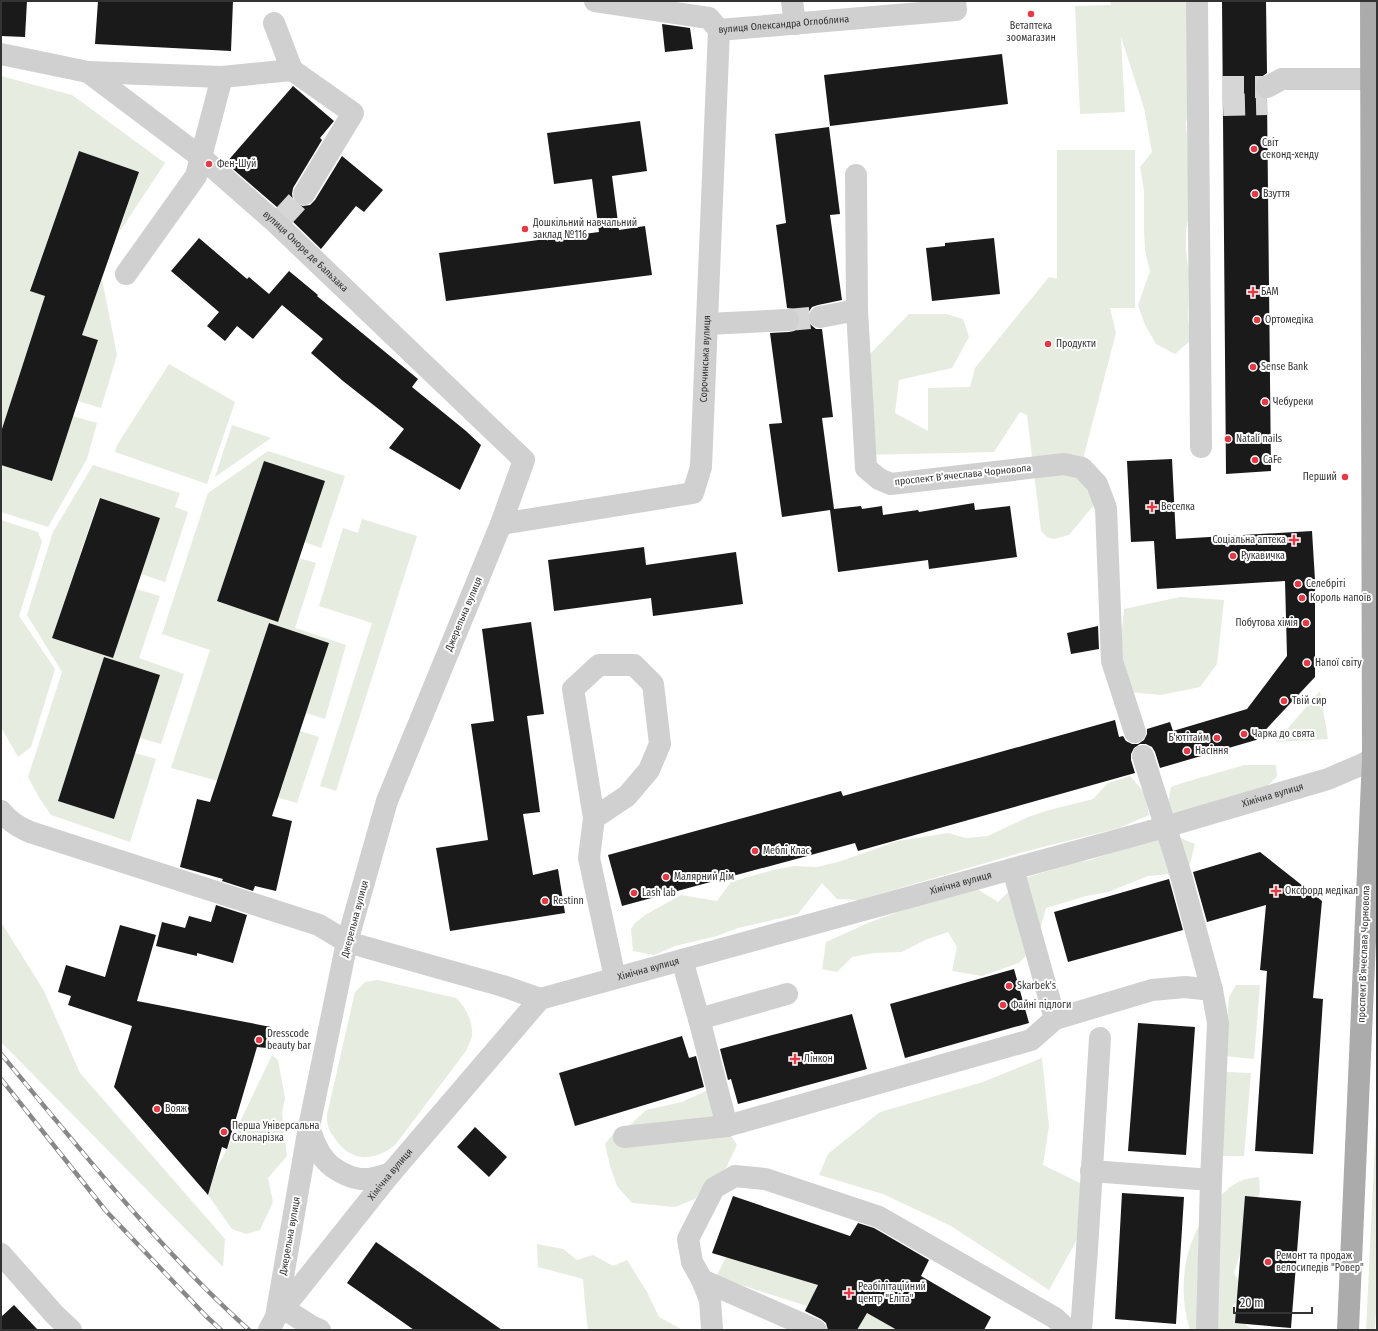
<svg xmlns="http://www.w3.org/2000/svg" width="1378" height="1331" font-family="'Fira Sans Condensed',sans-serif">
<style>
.green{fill:#e6ecdf}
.building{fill:#1a1a1a}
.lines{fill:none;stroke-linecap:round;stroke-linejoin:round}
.minor-tunnel{stroke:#d6d6d6;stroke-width:22;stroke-dasharray:22 11;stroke-linecap:butt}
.minor{stroke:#d0d0d0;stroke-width:22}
.major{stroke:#ababab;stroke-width:22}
.rail-casing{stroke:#888;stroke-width:4.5}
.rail{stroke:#fff;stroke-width:3;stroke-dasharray:9;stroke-linecap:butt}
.poi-dot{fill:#e63946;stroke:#fff;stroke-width:1.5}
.labels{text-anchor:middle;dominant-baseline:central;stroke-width:4;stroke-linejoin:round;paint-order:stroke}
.street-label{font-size:10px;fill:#333;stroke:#fff}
.poi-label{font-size:10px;fill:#333;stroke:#fff;text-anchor:start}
</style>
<rect width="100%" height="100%" fill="#fff"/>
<path class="green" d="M1110 1H1186L1190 12V102L1186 123 1191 208 1186 229V252L1189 274 1188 318 1191 340 1175 354 1156 344 1145 325 1138 305 1150 271 1145 251 1144 229V190L1140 167 1152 152 1144 108 1121 37 1125 112 1080 114 1075 6 1111 5Z
M1 76 72 95 165 163 118 234 139 172 79 151 30 290 90 312 102 279 117 355 101 408 78 401 98 340 37 321 1 432Z
M1057 150H1135V308H1110L1116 333 1084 455 1097 484 1094 505 1069 535 1054 539 1047 537 1041 531 1027 415 1020 412 994 452 863 455 869 355 909 314H946L963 319 969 337 952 368 899 380 895 413 928 431V388L970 387 975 368 1049 277 1057 279Z
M169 364 235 402 207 484 115 452 117 445Z
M73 416 97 423 87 459 48 527 1 512V465L52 481Z
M232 425 271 438 215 477Z
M268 451 345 476 321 548 304 542 264 461 217 601 277 621 299 558 316 563 295 628 346 645 325 719 306 713 329 643 269 623 222 767 282 787 300 731 319 737 297 803 171 768 210 650 162 634 208 493Z
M93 465 180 493 175 507 188 512 165 582 141 574 160 518 99 498 52 638 113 658 136 589 160 596 139 658 184 674 161 744 140 738 160 675 104 657 58 801 114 819 135 753 156 759 130 842 51 815 40 799 28 777 62 672 27 615 53 532Z
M362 519 417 536 336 791 320 786 372 623 319 606 343 528 358 533Z
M1 520 38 532 42 542 19 616 55 669 31 747 18 757 1 727Z
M1180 597 1224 600 1217 664 1200 687 1161 695 1128 692 1117 680 1124 609Z
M1320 691 1328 739 1276 742Z
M1244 765H1276L1277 776 1260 794 1178 815 1167 809 1171 787C1195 778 1220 773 1244 765Z
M1130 776 1145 793 1149 815 1119 828 1023 852 859 900 837 899 822 883 798 914 738 928 717 936 675 946 654 955 633 951 631 929 634 924 645 915 681 895 717 901 731 882 773 870 794 866 817 867 838 862 898 841 948 833 966 838 988 836 1028 817 1049 810 1093 799 1108 783Z
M1175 836 1195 844 1190 864 1170 874 1148 876 1108 892 1086 896 1046 908 1036 945 1019 963 982 976 952 971 957 947 948 932 925 940 902 952 874 953 852 957 837 972 822 969 826 942 868 923 931 900 977 889 998 902 1022 879 1070 864 1090 860 1133 846Z
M1 922 44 991 80 1073 225 1239 223 1267 1 1042Z
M378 980 456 998C466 1008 473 1021 472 1036 471 1041 468 1046 466 1051L395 1145C375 1161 352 1163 336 1140 329 1131 327 1127 327 1115L355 992 365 982Z
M1236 985H1260L1254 1059 1225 1056 1229 997Z
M272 1055 278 1060 285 1098 282 1114 287 1156 268 1178 273 1202 260 1230 246 1234 232 1229 208 1195 215 1171 227 1149Z
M1042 1058 1049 1126 1043 1165 1082 1184 1081 1232 1049 1290 951 1226 883 1194 819 1175 828 1154 880 1112 983 1082Z
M1226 1072 1251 1073 1244 1156H1221Z
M708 1090 721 1120 737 1145 726 1168 707 1181 695 1199 675 1207 632 1203 617 1186 610 1166 605 1144 613 1134 629 1126 646 1110 682 1102Z
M1377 1102V1292L1375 1330H1366Z
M1259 1177 1260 1191 1234 1273 1246 1295 1232 1306 1248 1327 1257 1330H1190C1176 1286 1185 1237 1215 1202 1221 1195 1230 1186 1238 1182 1244 1179 1252 1178 1259 1177Z
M537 1244 563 1249 577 1260 593 1255 613 1266 627 1260 647 1292 659 1317 683 1330H588L585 1304 583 1279 538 1267Z
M726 1257 819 1285 807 1306 716 1277Z
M867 1313 897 1330H860L858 1329Z"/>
<path class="building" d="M1 1H27L25 37 1 36Z
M98 1H233L231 51 95 44Z
M1222 1H1266L1267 73 1257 80 1255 87 1256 93 1260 97 1267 99 1271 471 1226 474Z
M662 24 690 28 693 49 665 52Z
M1002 54 1008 104 830 126 824 75Z
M293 86 334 121 320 138 322 140 293 188 292 194 293 200 297 204 303 206 310 205 315 200 342 156 383 190 364 212 356 206 321 249 285 214 226 163Z
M640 121 647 171 612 176 619 230 645 226 652 275 446 301 439 253 599 232 592 179 554 184 547 133Z
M829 127 840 214 830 215 842 300 818 305 812 307 808 313V319L811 325 816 329H822L833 417 822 418 834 509 861 506 862 509 882 506 883 515 918 510 919 512 974 503 975 510 1010 506 1017 557 929 569 928 560 838 572 830 510 782 517 769 424 782 423 770 333 789 332 794 331 799 326 800 320 799 314 794 309 787 308 776 225 786 223 775 134Z
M79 151 139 172 82 335 98 340 52 481 1 465V432L45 296 30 291Z
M199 238 247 279 249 277 269 294 289 271 318 295 317 296 418 379 412 387 466 431 481 445 460 490 389 448 404 429 343 381 311 353 323 339 282 305 253 339 237 326 225 341 207 326 219 312 171 271Z
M994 238 1000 294 932 301 926 248 945 246V243Z
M1172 459 1176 539 1312 531 1315 580V677L1256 740 1160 768 1155 752 1152 747 1146 744H1140L1134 748 1131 754V760L1135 773 858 851 855 843 622 906 608 855 841 791 843 796 1115 720 1119 737 1123 736 1126 741 1132 744H1138L1144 740 1147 734V729L1170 722 1173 731 1247 709 1287 656 1285 581 1157 589 1154 541 1131 542 1127 461Z
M264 461 325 481 278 622 217 601Z
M100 498 160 518 113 658 52 638Z
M644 547 646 565 736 552 743 604 653 616 651 598 554 611 548 560Z
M531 622 544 714 527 716 540 812 523 814 533 875 558 869 565 913 450 931 436 848 488 840 471 724 494 721 482 629Z
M269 623 329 643 272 816 292 821 276 891 255 886 253 891 222 881 223 879 180 867 197 799 210 802Z
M1098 626 1099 649 1071 654 1067 633Z
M104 657 160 675 114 819 58 801Z
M1260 852 1322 901 1313 998 1323 999 1313 1154 1255 1151 1267 971 1260 970 1266 905 1207 922 1193 872Z
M1169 879 1183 930 1068 962 1054 912Z
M216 905 247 915 233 963 197 953V956L156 946 162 922 185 928 189 916 211 922Z
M120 925 156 935 137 1001 271 1027 267 1048 257 1047 227 1149 222 1147 208 1195 114 1087 132 1026 68 1005 71 996 58 992 66 965 105 977Z
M1014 969 1029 1023 905 1058 890 1004Z
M852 1014 867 1069 738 1104 731 1079 728 1080 720 1049Z
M1138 1023 1195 1027 1186 1155 1128 1151Z
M682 1036 689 1058 696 1056 704 1087 575 1126 559 1073Z
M475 1127 507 1157 489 1177 457 1147Z
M1122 1193 1184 1197 1176 1324 1115 1319Z
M733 1196 850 1236 858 1223 874 1228 929 1260 921 1276 991 1317 984 1330H897L867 1313 857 1330H828L826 1323 821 1319 805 1311 818 1285 712 1253Z
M1245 1196 1301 1201 1291 1328 1235 1323Z
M376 1242 502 1330H414L347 1283Z
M14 1305 38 1330H1V1317Z"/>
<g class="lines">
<path class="minor-tunnel" d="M1222 87H1267
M1223 105 1267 104
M282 218 304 194
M788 320 820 317"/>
<g class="minor">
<path d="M595 1 709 18 719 30"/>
<path d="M792 1 795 24"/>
<path d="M1197 1 1201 447"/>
<path id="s1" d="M719 30 956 10 955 1"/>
<path id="s2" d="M1 54 88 72 202 158 276 223 524 460 501 524 387 801 347 942 309 1127 276 1317 269 1330"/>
<path d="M292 70 353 113 304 194"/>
<path d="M88 72 222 77 196 176 126 274"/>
<path d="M222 77 292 70 274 23"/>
<path d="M1267 87 1282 79H1371"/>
<path d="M856 175 857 310 866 468 879 479 891 484 1064 464 1082 468 1097 484 1106 508 1112 661 1135 732"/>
<path d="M820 317 857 310"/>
<path d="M707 324 788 320"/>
<path id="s3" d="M501 524 693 493 701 467 719 30"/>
<path d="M1143 756 1180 872 1212 990"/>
<path d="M1 811C9 821 18 827 30 832L319 925 347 942 503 986 540 999"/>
<path d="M594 818 627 796 649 770 660 744 653 684 634 665H599L573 689 594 818 589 858 615 978"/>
<path d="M1013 869 1055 1019"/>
<path d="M682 960 699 1019 787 994"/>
<path d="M699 1019 727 1126"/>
<path d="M309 1127C313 1139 317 1151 326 1161 333 1169 349 1178 361 1179 371 1180 382 1176 391 1173"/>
<path d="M624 1137 727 1126 1031 1040 1055 1019 1152 990 1185 987 1212 990 1218 1023 1211 1180 1207 1330"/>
<path d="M1091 1171 1211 1180"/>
<path d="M1 1254 55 1315 71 1330"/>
<path d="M702 1280 710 1300 712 1329"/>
<path d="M283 1308 311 1326 320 1330"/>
<path id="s4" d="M278 1315 391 1173 540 999 1165 827 1328 779 1363 764 1377 756"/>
<path d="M816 1330 702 1280 692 1262 688 1239 714 1188 735 1176 765 1179 879 1217 1055 1318 1068 1330"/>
<path d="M1081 1330 1087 1250 1100 1038"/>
</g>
<path class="major" d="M1348 1330 1373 758 1371 1"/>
<g class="rail-casing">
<path id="rail" d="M1 1054C80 1149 157 1247 249 1330
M1 1079 106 1211 206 1316 221 1330"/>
</g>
<use href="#rail" class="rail"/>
</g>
<g class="poi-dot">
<circle cx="1031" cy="14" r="4"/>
<circle cx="1254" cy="149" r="4"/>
<circle cx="209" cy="164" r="4"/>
<circle cx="1255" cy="194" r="4"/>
<circle cx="525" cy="229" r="4"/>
<path d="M1251 286h4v4h4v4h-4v4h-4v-4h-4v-4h4z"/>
<circle cx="1257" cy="320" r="4"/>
<circle cx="1048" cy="344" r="4"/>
<circle cx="1253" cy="367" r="4"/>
<circle cx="1265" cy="402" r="4"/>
<circle cx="1228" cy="439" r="4"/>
<circle cx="1255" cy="460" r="4"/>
<circle cx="1345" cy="477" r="4"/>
<path d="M1150 501h4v4h4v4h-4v4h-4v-4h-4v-4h4z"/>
<path d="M1292 534h4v4h4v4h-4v4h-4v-4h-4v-4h4z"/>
<circle cx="1233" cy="556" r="4"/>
<circle cx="1298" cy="584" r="4"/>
<circle cx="1302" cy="598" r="4"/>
<circle cx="1306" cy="623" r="4"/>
<circle cx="1307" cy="663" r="4"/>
<circle cx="1284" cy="701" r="4"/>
<circle cx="1244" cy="734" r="4"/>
<circle cx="1217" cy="738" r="4"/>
<circle cx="1187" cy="751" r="4"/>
<circle cx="755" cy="851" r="4"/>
<circle cx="666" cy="877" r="4"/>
<path d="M1274 885h4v4h4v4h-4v4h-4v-4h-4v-4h4z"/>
<circle cx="634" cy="893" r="4"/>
<circle cx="545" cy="901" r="4"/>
<circle cx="1009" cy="986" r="4"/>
<circle cx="1003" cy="1005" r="4"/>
<circle cx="259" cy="1040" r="4"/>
<path d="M793 1053h4v4h4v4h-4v4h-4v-4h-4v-4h4z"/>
<circle cx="157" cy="1109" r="4"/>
<circle cx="224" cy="1132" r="4"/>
<circle cx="1268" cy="1262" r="4"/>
<path d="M847 1287h4v4h4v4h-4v4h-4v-4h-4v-4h4z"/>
</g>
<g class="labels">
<g class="street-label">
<text stroke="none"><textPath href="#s1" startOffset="65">вулиця Олександра Оглоблина</textPath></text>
<text stroke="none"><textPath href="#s2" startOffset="371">вулиця Оноре де Бальзака</textPath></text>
<text stroke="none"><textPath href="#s3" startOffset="330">Сорочинська вулиця</textPath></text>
<text transform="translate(963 475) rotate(-6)">проспект Вʼячеслава Чорновола</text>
<text transform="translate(464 614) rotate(-67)">Джерельна вулиця</text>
<text stroke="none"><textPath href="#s4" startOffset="1171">Хімічна вулиця</textPath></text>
<text stroke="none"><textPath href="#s4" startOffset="847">Хімічна вулиця</textPath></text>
<text transform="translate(355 919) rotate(-75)">Джерельна вулиця</text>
<text transform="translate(1364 954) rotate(-88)">проспект Вʼячеслава Чорновола</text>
<text stroke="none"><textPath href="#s4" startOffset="523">Хімічна вулиця</textPath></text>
<text stroke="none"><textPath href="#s4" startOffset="180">Хімічна вулиця</textPath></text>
<text transform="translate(290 1236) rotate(-80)">Джерельна вулиця</text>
</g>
<g class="poi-label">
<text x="1031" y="26" text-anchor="middle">Ветаптека<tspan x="1031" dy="12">зоомагазин</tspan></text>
<text x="1262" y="143">Світ<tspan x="1262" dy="12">секонд-хенду</tspan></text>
<text x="217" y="164">Фен-Шуй</text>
<text x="1263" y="194">Взуття</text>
<text x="533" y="223">Дошкільний навчальний<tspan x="533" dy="12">заклад №116</tspan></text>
<text x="1261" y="292">БАМ</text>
<text x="1265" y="320">Ортомедіка</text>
<text x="1056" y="344">Продукти</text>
<text x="1261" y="367">Sense Bank</text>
<text x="1273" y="402">Чебуреки</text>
<text x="1236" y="439">Natali nails</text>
<text x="1263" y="460">CaFe</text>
<text x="1337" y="477" text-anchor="end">Перший</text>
<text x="1161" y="507">Веселка</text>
<text x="1286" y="540" text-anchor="end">Соціальна аптека</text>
<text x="1241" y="556">Рукавичка</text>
<text x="1306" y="584">Селебріті</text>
<text x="1310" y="598">Король напоїв</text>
<text x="1298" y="623" text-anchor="end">Побутова хімія</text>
<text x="1315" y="663">Напої світу</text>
<text x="1292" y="701">Твій сир</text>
<text x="1252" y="734">Чарка до свята</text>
<text x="1209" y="738" text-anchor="end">Б'ютітайм</text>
<text x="1195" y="751">Насіння</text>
<text x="763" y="851">Меблі Клас</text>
<text x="674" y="877">Малярний Дім</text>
<text x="1285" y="891">Оксфорд медікал</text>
<text x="642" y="893">Lash lab</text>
<text x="553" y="901">Restinn</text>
<text x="1017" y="986">Skarbek's</text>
<text x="1011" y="1005">Файні підлоги</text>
<text x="267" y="1034">Dresscode<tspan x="267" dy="12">beauty bar</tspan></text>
<text x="804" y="1059">Лінкон</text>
<text x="165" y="1109">Вояж</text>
<text x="232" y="1126">Перша Універсальна<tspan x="232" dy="12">Склонарізка</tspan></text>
<text x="1276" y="1256">Ремонт та продаж<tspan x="1276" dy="12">велосипедів "Ровер"</tspan></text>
<text x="858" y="1287">Реабілітаційний<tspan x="858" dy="12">центр "Еліта"</tspan></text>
</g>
</g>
<rect width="1378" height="1331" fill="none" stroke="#333333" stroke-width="4"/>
<path d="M1234 1307v6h78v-6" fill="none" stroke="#333333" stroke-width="2"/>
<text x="1240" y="1307" font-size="12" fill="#333333" stroke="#ffffff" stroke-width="3" paint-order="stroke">20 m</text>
</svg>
